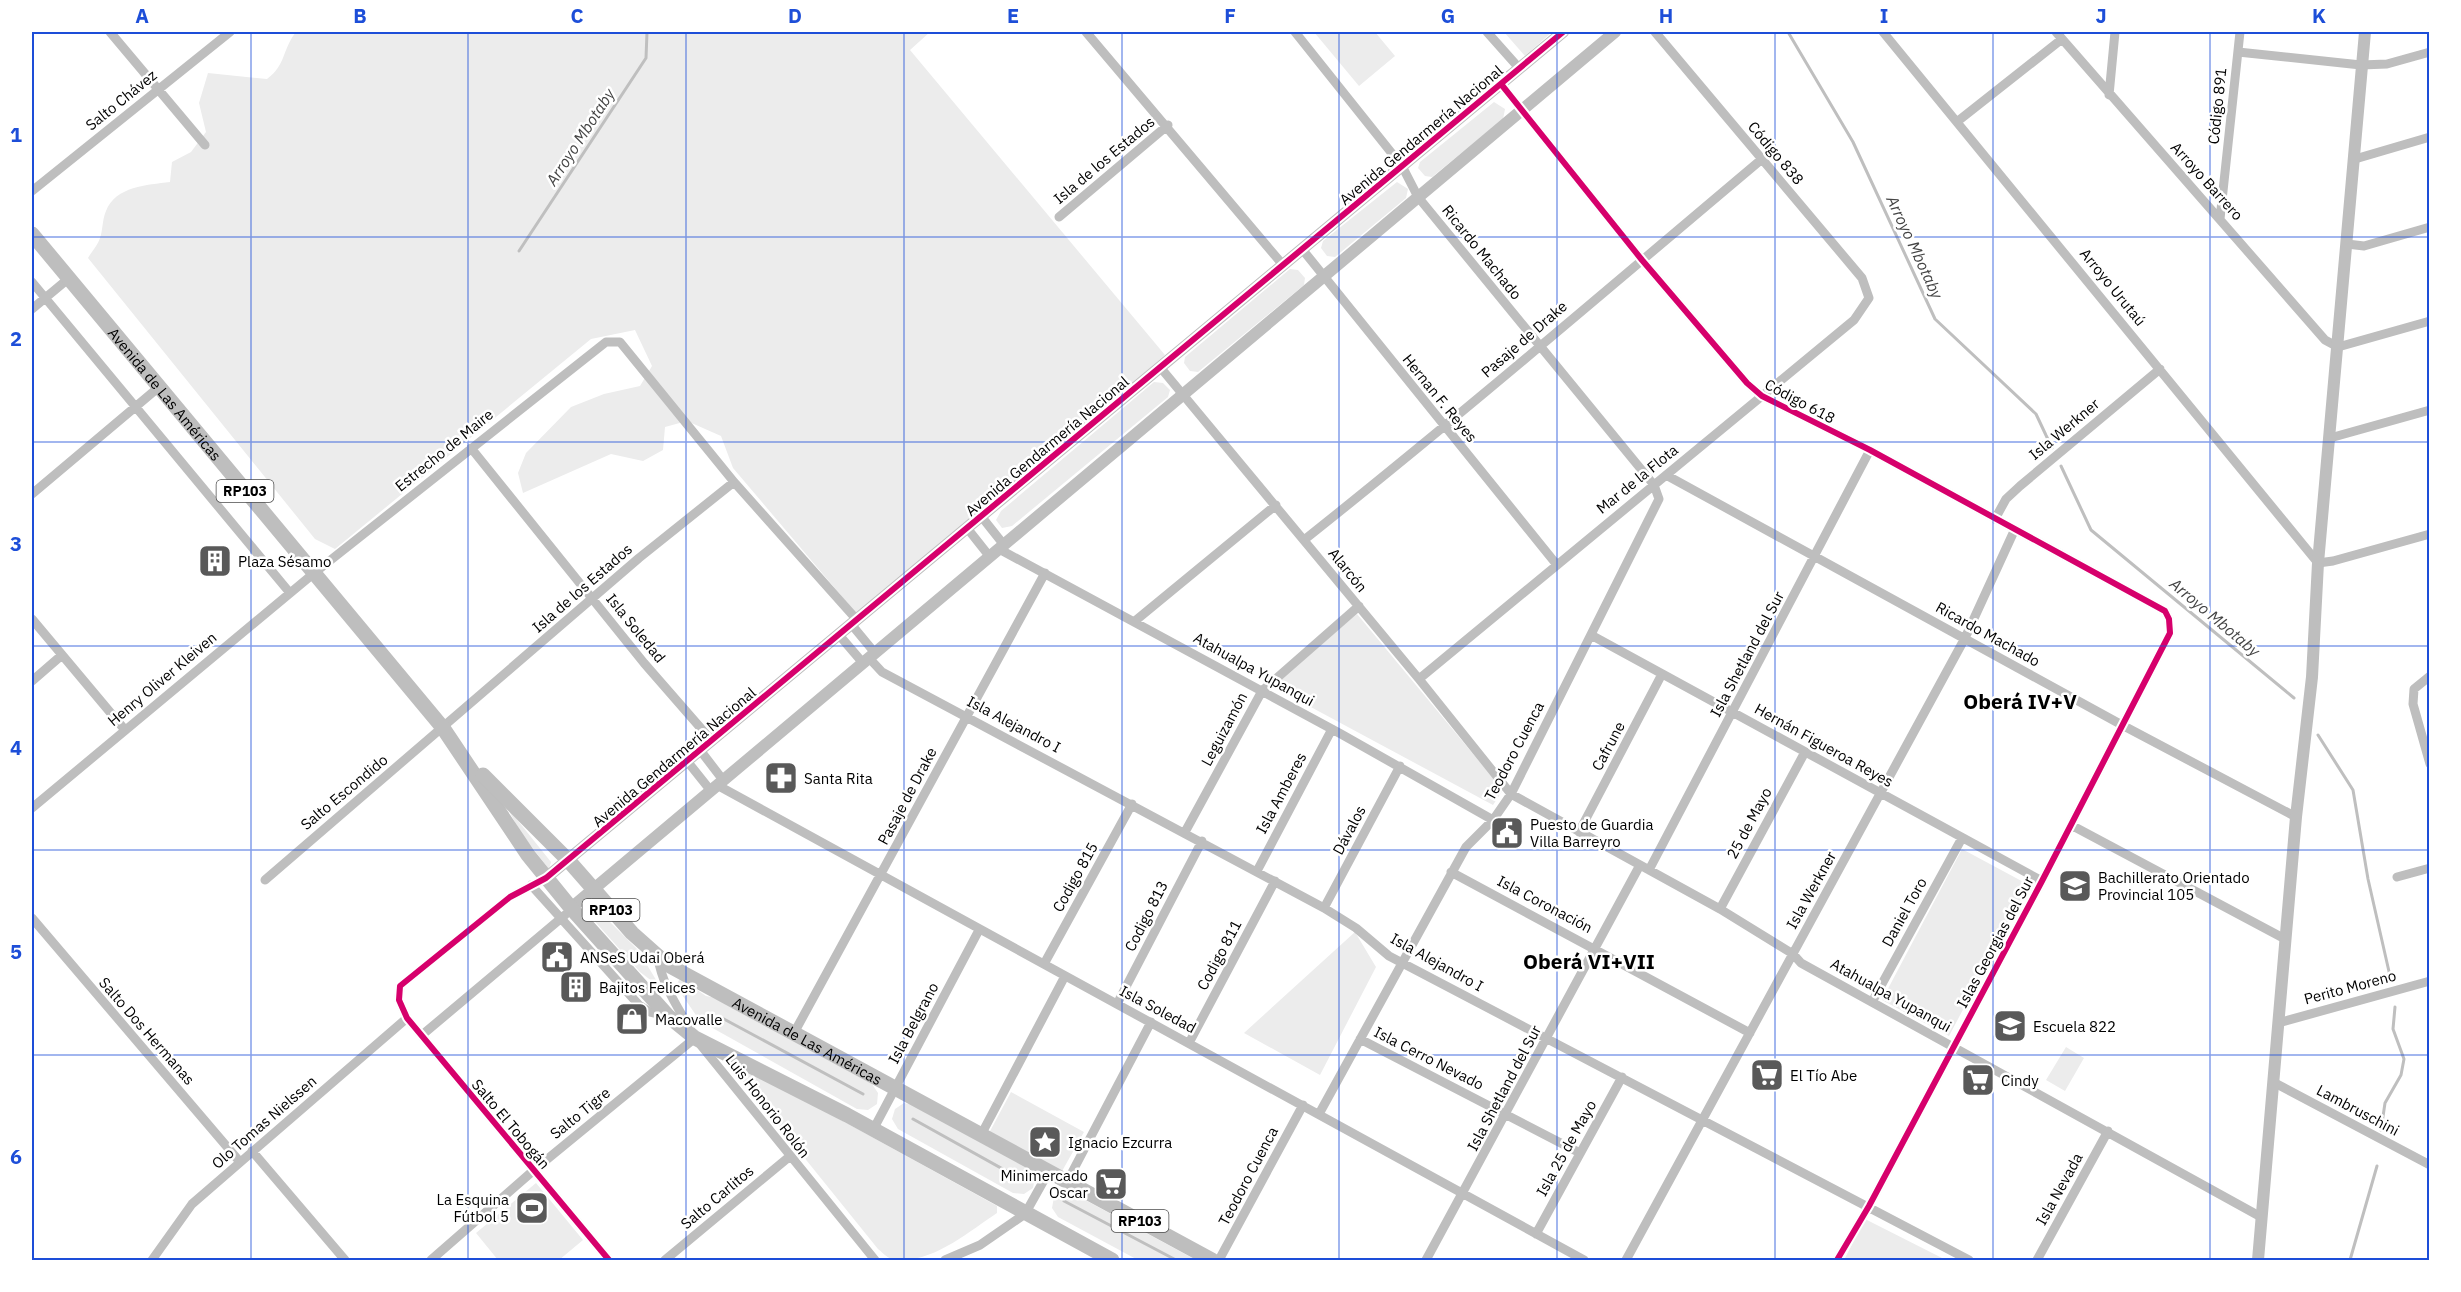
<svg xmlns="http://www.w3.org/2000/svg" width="2461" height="1292" font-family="'IBM Plex Sans',sans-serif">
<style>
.green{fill:#ececec}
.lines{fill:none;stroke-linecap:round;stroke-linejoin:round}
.stream{stroke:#bfbfbf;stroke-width:3}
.minor{stroke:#bebebe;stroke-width:9}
.tertiary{stroke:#bebebe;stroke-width:12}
.primary{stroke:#bebebe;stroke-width:15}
.cycleway-casing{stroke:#fff;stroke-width:10}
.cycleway{stroke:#d6006c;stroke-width:6}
.grid{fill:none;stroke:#1d4ed8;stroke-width:1.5;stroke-opacity:0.55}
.labels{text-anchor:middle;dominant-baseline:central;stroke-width:5;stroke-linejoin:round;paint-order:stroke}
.shield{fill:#fff;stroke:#4c4c4c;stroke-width:1.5}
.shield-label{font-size:14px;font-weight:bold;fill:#000}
.street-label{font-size:15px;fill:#000;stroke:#fff}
.poi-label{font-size:15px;fill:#000;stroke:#fff;text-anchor:start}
.water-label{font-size:16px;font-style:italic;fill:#444;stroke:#fff}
.district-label{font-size:21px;font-weight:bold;fill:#000;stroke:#fff}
.neatline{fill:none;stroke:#1d4ed8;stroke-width:2}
.grid-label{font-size:20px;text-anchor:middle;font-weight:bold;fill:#1d4ed8}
</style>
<rect width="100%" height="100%" fill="#fff"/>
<path class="green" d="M296 32H930L910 50 1165 355 861 619 733 468 721 436 687 421 665 427 663 450 643 461 611 454 523 493 518 473 526 453 571 407 604 394 640 386 652 366 635 330 591 339 335 549 315 539 88 258C92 251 98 245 100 238 103 230 102 220 106 211 116 186 147 185 170 182L172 162 191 152 206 132 199 103 208 73 267 79C286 65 282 50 296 32Z
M1314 32H1375L1395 56 1359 86Z
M1504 32H1552L1525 56Z
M1494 102 1505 109 1503 119 1432 177 1425 176 1418 168 1420 162Z
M1397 182 1408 189 1406 198 1335 257 1327 256 1321 248 1323 241Z
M1290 269 1298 270 1305 278 1304 285 1198 372 1190 371 1184 363 1185 357Z
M1154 382 1163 383 1170 390 1168 397 1012 526 1002 528 996 520 1001 511Z
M1357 614 1503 790 1493 805 1281 691 1277 680Z
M507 807 551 862 549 869 520 832Z
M1962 849 2029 885 1949 1036 1882 1000Z
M594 906 638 950 661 988 640 972 590 916Z
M1355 932 1376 967 1320 1075 1244 1033Z
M680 978 706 996 716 998 872 1084 878 1093 877 1104 868 1110 857 1109 700 1021 676 986Z
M2066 1047 2084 1058 2065 1091 2046 1080Z
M741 1065 997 1206V1213C968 1232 931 1265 894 1259 888 1259 883 1253 878 1249L736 1073Z
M1011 1092 1084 1132 1061 1173 989 1133Z
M904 1103 914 1105 1028 1168 1035 1177 1033 1188 1024 1194 1013 1193 898 1129 892 1119 895 1109Z
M536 1183 583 1240 559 1260H498L476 1233Z
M1063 1191 1074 1194 1196 1260H1138L1058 1217 1052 1208 1054 1197Z
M1865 1219 1946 1260H1844Z"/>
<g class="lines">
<path class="stream" d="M1788 32 1853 142 1935 319 2036 414 2052 448
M519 251 646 58 647 32
M2061 466 2091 530 2294 698
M2318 735 2353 790 2368 879 2390 976
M722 1018 863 1094
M913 1119 1026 1182
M2381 1130 2385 1103 2401 1075 2404 1059 2393 1029 2395 1007
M1064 1201 1176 1260
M2350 1260 2377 1166"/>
<path class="minor" d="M110 32 205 145
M1086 32 1283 265
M1295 32 1402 166 1418 197 1654 485 1659 499 1511 794 1493 820 1466 847 1319 1114
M1487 32 1519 68
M1883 32 2318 563 2333 561 2430 534
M2056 32 2325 340 2338 347 2430 321
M2238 52 2361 65 2387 64 2430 52
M1501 84 1642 260 1747 383 1762 396 1870 450 2165 611 2169 619 2170 633 2042 881 1869 1206 1837 1260
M2109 95 2115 32
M1958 121 2062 39
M2355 159 2430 137
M32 191 230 32
M1059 217 1168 125
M2220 219 2240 32
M2347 244 2364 246 2430 227
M1302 249 1557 565
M32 282 290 593
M32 309 68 279
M1160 367 1419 679 1511 794 1720 909 1793 954 1801 963 2261 1217
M2330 438 2430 410
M471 448 644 663 712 741
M1666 475 2122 725 2296 817
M32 494 159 387
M981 516 1004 545
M1995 519 2006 499 2020 486 2160 369
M967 528 990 557
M1304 540C1460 416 1610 287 1762 159
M999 549 1341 734 1493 820
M32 619 125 730
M1135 621 1276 505
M851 624 875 653
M839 635 863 663
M1591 635 2042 881
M869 658 882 672 1324 908 1356 928 1389 956 1969 1260
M2430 676 2414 689 2413 704 2430 764
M1419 679 1854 320 1869 298 1862 278 1655 32
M32 681 62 655
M700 750 723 780
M687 761 711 791
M717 785 1584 1260
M32 808 313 574 606 342H620L734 482
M2071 825 2285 939
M1185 832 1262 691 1359 606
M1579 832 1662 674
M1649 870 1870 450
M1257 871 1332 729
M1451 872 1750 1033
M2397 877 2430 868
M546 878 510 897 400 986 399 1000 407 1018 609 1260
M265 880 639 558 734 482 857 620
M531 885 639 1005 650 1012 668 1016
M1324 908 1400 766
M1720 909 1805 752
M32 918 240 1162
M658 958C662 984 677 1006 690 1029
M1044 964 1132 804
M1872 1002 1962 838
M1117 1004 1202 841
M2278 1023 2430 981
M794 1033 1045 573
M422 1035 565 915
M1360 1039 1580 1153
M699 1043 875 1260
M1189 1043 1275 881
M2273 1082 2430 1165
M873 1130 979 930
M981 1135 1065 976
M252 1151 345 1260
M1067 1182 1151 1022
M1536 1234 1622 1077
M152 1260 192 1204 407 1018
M431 1260 534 1170 695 1038
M665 1260 789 1157
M945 1260 980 1245 1025 1214 1048 1173
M1219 1260 1303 1105
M1426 1260 1640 865
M1626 1260 1965 638 2015 529
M2037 1260 2108 1131"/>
<path class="tertiary" d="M546 878 1563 32
M571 908 1615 32
M2258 1260 2296 817 2312 677 2318 563 2365 32"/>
<g class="primary">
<path id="s1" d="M32 234 443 728 528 855 571 908 668 1016 695 1038 847 1115 1112 1260"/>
<path id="s2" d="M483 775 568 860 632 933 668 965 1212 1260"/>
</g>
<g class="cycleway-casing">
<path id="cycleway" d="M1501 84 1642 260 1747 383 1762 396 1870 450 2165 611 2169 619 2170 633 2042 881 1869 1206 1837 1260
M609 1260 407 1018 399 1000 400 986 510 897 546 878 1563 32"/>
</g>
<use href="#cycleway" class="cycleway"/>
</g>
<path class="grid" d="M251 32V1260M468 32V1260M686 32V1260M904 32V1260M1122 32V1260M1339 32V1260M1557 32V1260M1775 32V1260M1993 32V1260M2210 32V1260M32 237H2430M32 442H2430M32 646H2430M32 850H2430M32 1055H2430"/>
<defs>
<g id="building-square" transform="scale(1.725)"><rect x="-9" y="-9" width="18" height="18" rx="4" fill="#595959" stroke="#fff"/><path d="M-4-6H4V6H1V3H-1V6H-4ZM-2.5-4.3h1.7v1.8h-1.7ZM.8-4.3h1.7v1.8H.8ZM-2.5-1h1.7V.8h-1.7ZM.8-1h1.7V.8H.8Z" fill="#fff"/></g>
<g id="pharmacy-square" transform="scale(1.725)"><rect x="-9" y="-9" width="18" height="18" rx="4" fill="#595959" stroke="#fff"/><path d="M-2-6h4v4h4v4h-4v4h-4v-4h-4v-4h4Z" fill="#fff"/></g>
<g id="civic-square" transform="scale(1.725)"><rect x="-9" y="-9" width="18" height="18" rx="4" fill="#595959" stroke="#fff"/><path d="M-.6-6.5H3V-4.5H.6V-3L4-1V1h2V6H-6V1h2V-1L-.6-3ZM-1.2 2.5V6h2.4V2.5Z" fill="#fff"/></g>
<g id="school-square" transform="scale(1.725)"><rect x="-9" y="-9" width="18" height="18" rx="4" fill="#595959" stroke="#fff"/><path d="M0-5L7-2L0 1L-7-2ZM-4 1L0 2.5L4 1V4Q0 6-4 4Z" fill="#fff"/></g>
<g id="shop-square" transform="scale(1.725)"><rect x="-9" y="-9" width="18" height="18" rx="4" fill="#595959" stroke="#fff"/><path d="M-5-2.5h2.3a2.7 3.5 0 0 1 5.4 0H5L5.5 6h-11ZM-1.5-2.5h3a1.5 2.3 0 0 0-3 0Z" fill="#fff"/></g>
<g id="supermarket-square" transform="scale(1.725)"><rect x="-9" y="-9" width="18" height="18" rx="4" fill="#595959" stroke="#fff"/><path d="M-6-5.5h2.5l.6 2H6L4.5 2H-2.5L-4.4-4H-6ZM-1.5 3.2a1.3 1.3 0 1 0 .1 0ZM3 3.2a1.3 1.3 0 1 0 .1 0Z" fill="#fff"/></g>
<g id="sight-square" transform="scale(1.725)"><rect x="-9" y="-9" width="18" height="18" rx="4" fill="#595959" stroke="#fff"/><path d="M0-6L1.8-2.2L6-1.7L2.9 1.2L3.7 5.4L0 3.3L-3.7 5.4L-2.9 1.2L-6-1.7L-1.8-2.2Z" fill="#fff"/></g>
<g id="stadium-square" transform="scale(1.725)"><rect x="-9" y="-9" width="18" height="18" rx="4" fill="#595959" stroke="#fff"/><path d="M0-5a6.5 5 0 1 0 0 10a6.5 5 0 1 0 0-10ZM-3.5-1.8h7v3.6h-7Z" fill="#fff"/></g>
</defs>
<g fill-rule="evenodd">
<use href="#building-square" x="215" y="561"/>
<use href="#pharmacy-square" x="781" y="778"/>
<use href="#civic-square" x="1507" y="833"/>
<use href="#school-square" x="2075" y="886"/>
<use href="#civic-square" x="557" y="957"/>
<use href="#building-square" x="576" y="987"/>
<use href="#shop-square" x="632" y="1019"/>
<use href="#school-square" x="2010" y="1026"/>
<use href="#supermarket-square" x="1767" y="1075"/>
<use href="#supermarket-square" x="1978" y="1080"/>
<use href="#sight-square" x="1045" y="1142"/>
<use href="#supermarket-square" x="1111" y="1184"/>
<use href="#stadium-square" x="532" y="1208"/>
</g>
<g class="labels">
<g class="shield">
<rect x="216.5" y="480" width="57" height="22" rx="4.5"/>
<rect x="582.5" y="899" width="57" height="22" rx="4.5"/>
<rect x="1111.5" y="1210" width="57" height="22" rx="4.5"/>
</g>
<g class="shield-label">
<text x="245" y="491">RP103</text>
<text x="611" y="910">RP103</text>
<text x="1140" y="1221">RP103</text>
</g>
<g class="street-label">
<text transform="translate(121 100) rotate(-39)">Salto Chávez</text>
<text transform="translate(2217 106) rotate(-84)">Código 891</text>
<text transform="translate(1421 135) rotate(-40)">Avenida Gendarmería Nacional</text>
<text transform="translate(1776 153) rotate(50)">Código 838</text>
<text transform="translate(1104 160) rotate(-40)">Isla de los Estados</text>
<text transform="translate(2207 181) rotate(48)">Arroyo Barrero</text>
<text transform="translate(1482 252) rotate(51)">Ricardo Machado</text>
<text transform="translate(2113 287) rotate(51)">Arroyo Urutaú</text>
<text transform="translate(1524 339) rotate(-41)">Pasaje de Drake</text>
<text stroke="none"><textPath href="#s1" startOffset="208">Avenida de Las Américas</textPath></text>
<text transform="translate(1440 398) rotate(51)">Hernan F. Reyes</text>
<text transform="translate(1800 401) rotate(28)">Código 618</text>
<text transform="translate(2064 429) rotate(-40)">Isla Werkner</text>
<text transform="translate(1047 446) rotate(-40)">Avenida Gendarmería Nacional</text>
<text transform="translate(444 450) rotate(-39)">Estrecho de Maire</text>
<text transform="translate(1637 479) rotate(-39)">Mar de la Flota</text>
<text transform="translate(1348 570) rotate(51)">Alarcón</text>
<text transform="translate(582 588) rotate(-41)">Isla de los Estados</text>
<text transform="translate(636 628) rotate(51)">Isla Soledad</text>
<text transform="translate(1988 634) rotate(29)">Ricardo Machado</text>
<text transform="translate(1747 654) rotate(-62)">Isla Shetland del Sur</text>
<text transform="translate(1254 669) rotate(29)">Atahualpa Yupanqui</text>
<text transform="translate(162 679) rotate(-40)">Henry Oliver Kleiven</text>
<text transform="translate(1014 724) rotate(28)">Isla Alejandro I</text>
<text transform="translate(1224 729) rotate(-62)">Leguizamón</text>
<text transform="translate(1824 745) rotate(29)">Hernán Figueroa Reyes</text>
<text transform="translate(1608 746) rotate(-62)">Cafrune</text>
<text transform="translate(1514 751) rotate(-62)">Teodoro Cuenca</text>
<text transform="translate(674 757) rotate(-40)">Avenida Gendarmería Nacional</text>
<text transform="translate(344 792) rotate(-40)">Salto Escondido</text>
<text transform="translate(1281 793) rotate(-62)">Isla Amberes</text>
<text transform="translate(907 796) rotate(-62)">Pasaje de Drake</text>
<text transform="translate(1749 823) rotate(-62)">25 de Mayo</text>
<text transform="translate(1349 830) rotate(-62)">Dávalos</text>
<text transform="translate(1075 877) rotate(-61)">Codigo 815</text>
<text transform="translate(1811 890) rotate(-61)">Isla Werkner</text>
<text transform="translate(1545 904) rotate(28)">Isla Coronación</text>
<text transform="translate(1904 912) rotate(-61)">Daniel Toro</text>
<text transform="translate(1146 916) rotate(-63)">Codigo 813</text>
<text transform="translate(1995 942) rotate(-62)">Islas Georgias del Sur</text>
<text transform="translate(1219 955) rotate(-62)">Codigo 811</text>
<text transform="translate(1437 962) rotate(29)">Isla Alejandro I</text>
<text transform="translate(2350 987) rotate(-15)">Perito Moreno</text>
<text transform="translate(1891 995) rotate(29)">Atahualpa Yupanqui</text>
<text transform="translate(1158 1009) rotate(28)">Isla Soledad</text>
<text transform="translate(913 1023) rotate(-62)">Isla Belgrano</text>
<text transform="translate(147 1031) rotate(49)">Salto Dos Hermanas</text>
<text stroke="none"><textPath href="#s2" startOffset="424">Avenida de Las Américas</textPath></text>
<text transform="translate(1429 1058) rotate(27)">Isla Cerro Nevado</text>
<text transform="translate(1504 1088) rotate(-62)">Isla Shetland del Sur</text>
<text transform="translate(768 1106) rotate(52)">Luis Honorio Rolón</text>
<text transform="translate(2358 1110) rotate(28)">Lambruschini</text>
<text transform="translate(580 1113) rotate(-39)">Salto Tigre</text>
<text transform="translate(264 1122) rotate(-41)">Olo Tomas Nielssen</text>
<text transform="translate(511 1124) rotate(50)">Salto El Tobogán</text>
<text transform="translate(1566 1148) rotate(-61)">Isla 25 de Mayo</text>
<text transform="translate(1248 1176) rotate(-62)">Teodoro Cuenca</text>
<text transform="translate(2059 1189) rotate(-61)">Isla Nevada</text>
<text transform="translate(717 1197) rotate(-40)">Salto Carlitos</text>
</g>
<g class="poi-label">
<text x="238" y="561">Plaza Sésamo</text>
<text x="804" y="778">Santa Rita</text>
<text x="1530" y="824">Puesto de Guardia<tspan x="1530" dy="17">Villa Barreyro</tspan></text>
<text x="2098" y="877">Bachillerato Orientado<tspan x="2098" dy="17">Provincial 105</tspan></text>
<text x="580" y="957">ANSeS Udai Oberá</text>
<text x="599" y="987">Bajitos Felices</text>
<text x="655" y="1019">Macovalle</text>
<text x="2033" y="1026">Escuela 822</text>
<text x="1790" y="1075">El Tío Abe</text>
<text x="2001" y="1080">Cindy</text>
<text x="1068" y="1142">Ignacio Ezcurra</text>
<text x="1088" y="1175" text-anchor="end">Minimercado<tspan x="1088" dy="17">Oscar</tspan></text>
<text x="509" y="1199" text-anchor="end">La Esquina<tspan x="509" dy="17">Fútbol 5</tspan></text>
</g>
<g class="water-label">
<text transform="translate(580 137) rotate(-57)">Arroyo Mbotaby</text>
<text transform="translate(1915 247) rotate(65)">Arroyo Mbotaby</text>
<text transform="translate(2215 617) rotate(40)">Arroyo Mbotaby</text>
</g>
<g class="district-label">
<text x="2020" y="701">Oberá IV+V</text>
<text x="1589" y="961">Oberá VI+VII</text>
</g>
</g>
<rect width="2461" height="1292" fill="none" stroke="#ffffff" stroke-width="66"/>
<rect x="33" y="33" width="2395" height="1226" class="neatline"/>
<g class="grid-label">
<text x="142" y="23">A</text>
<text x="360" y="23">B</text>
<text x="577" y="23">C</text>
<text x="795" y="23">D</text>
<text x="1013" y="23">E</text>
<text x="1230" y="23">F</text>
<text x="1448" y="23">G</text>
<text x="1666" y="23">H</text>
<text x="1884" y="23">I</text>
<text x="2101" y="23">J</text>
<text x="2319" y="23">K</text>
<text x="16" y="142">1</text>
<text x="16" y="346">2</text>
<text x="16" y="551">3</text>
<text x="16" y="755">4</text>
<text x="16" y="959">5</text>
<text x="16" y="1164">6</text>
</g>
</svg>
